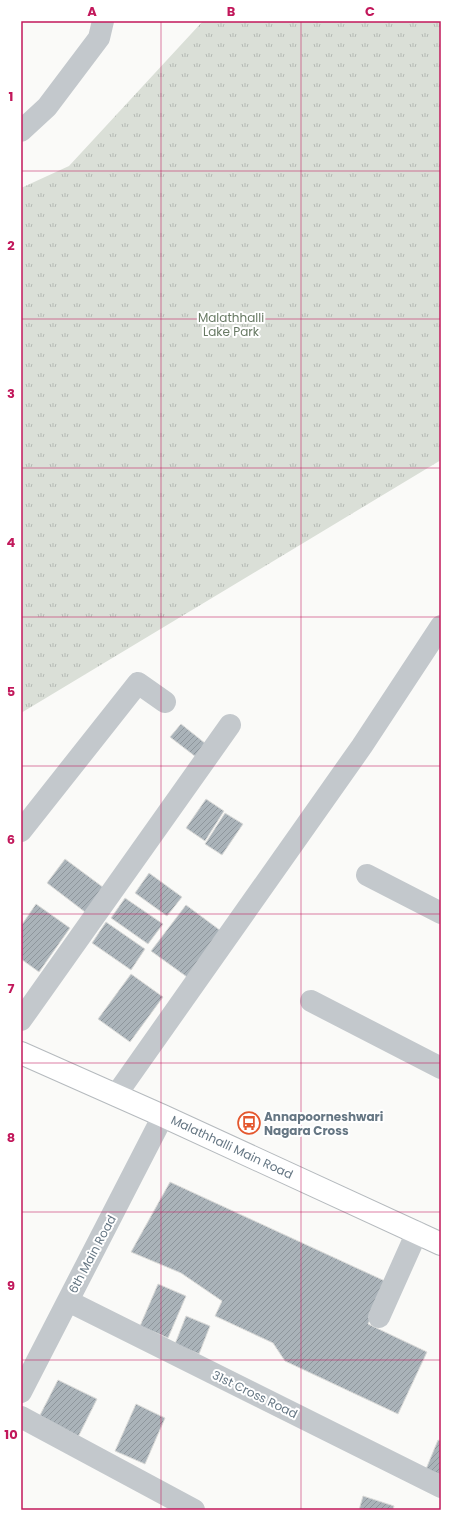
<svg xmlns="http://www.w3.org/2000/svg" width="462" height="1531" font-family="Poppins,sans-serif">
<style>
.park{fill:url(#park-tufts)}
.building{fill:url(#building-hatch);stroke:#dcdcda}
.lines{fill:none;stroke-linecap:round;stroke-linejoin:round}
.major-casing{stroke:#b5babe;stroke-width:24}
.minor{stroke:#c3c8cc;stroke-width:22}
.major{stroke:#fff;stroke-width:22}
.grid{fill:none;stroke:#c2185b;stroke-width:1;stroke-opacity:0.55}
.labels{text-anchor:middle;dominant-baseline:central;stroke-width:4;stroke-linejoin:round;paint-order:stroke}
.park-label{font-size:12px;fill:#687a64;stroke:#fff}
.poi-label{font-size:12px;font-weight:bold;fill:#657683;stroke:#fff;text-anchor:start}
.street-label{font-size:12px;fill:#657683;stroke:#fff}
.neatline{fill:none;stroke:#c2185b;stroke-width:1.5}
.grid-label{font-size:13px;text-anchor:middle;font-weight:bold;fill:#c2185b}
</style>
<defs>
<pattern id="park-tufts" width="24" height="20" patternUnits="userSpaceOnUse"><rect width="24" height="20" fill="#dadfd7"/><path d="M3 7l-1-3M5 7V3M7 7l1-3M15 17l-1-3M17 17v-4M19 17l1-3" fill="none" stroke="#b4b9b4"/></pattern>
<pattern id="building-hatch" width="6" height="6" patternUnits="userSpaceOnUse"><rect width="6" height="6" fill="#aab3b9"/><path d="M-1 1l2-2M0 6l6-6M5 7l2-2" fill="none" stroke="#8e969c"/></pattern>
</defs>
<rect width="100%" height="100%" fill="#fafaf8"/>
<path class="park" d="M203 21H441V460L21 713V188L69 166Z"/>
<path class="building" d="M181 724 206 744 196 757 170 737Z
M206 799 224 811 205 841 186 828Z
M225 813 243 824 222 855 205 844Z
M65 859 104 888 85 912 47 883Z
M149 873 182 897 167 916 135 893Z
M125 898 163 924 148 944 111 918Z
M36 904 70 928 39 972 21 959V926Z
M186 905 221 931 187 977 151 951Z
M106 922 145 949 131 970 92 943Z
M131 974 163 997 130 1042 98 1019Z
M170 1182 387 1282 368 1324 427 1352 398 1414 285 1361 273 1343 215 1316 222 1301 181 1273 131 1252Z
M158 1284 186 1296 168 1338 140 1326Z
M186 1316 210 1326 199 1354 175 1344Z
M58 1380 97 1399 78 1437 39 1417Z
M136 1404 165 1418 145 1464 115 1451Z
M438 1440 441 1441V1475L426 1469Z
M363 1496 394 1506 393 1510H359Z"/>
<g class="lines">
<g class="major-casing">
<path id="major" d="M21 1053 163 1116 441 1244"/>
</g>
<path class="minor" d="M21 131 47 107 99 38 103 21
M21 831 138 683 165 702
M367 875 441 913
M311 1001 441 1068
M21 1020 230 725
M116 1095 362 746 441 626
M68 1301 441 1487
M379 1317 417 1232
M21 1392 163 1116
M21 1417 194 1510"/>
<use href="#major" class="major"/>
</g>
<path class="grid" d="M161 21V1510M301 21V1510M21 171H441M21 319H441M21 468H441M21 617H441M21 766H441M21 914H441M21 1063H441M21 1212H441M21 1360H441"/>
<defs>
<g id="bus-ring" transform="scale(1.15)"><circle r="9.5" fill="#fff" stroke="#e4572e" stroke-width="1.5"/><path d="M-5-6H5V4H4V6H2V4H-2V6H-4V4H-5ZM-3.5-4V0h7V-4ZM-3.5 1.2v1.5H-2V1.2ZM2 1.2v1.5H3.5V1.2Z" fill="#e4572e"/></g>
</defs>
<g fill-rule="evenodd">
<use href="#bus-ring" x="249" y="1123"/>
</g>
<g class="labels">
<g class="park-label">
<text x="231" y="317">Malathhalli<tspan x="231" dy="14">Lake Park</tspan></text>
</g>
<g class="poi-label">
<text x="264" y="1116">Annapoorneshwari<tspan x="264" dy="14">Nagara Cross</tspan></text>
</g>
<g class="street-label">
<text transform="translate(232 1147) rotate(25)">Malathhalli Main Road</text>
<text transform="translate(92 1254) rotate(-62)">6th Main Road</text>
<text transform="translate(255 1394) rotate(26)">31st Cross Road</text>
</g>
</g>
<rect width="462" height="1531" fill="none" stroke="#ffffff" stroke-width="44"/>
<rect x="22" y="22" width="418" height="1487" class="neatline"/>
<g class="grid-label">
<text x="92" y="16">A</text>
<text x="231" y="16">B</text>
<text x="370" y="16">C</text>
<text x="11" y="101">1</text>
<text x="11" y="250">2</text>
<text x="11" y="398">3</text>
<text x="11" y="547">4</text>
<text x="11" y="696">5</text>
<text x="11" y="844">6</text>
<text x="11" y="993">7</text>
<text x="11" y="1142">8</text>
<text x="11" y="1290">9</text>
<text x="11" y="1439">10</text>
</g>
</svg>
